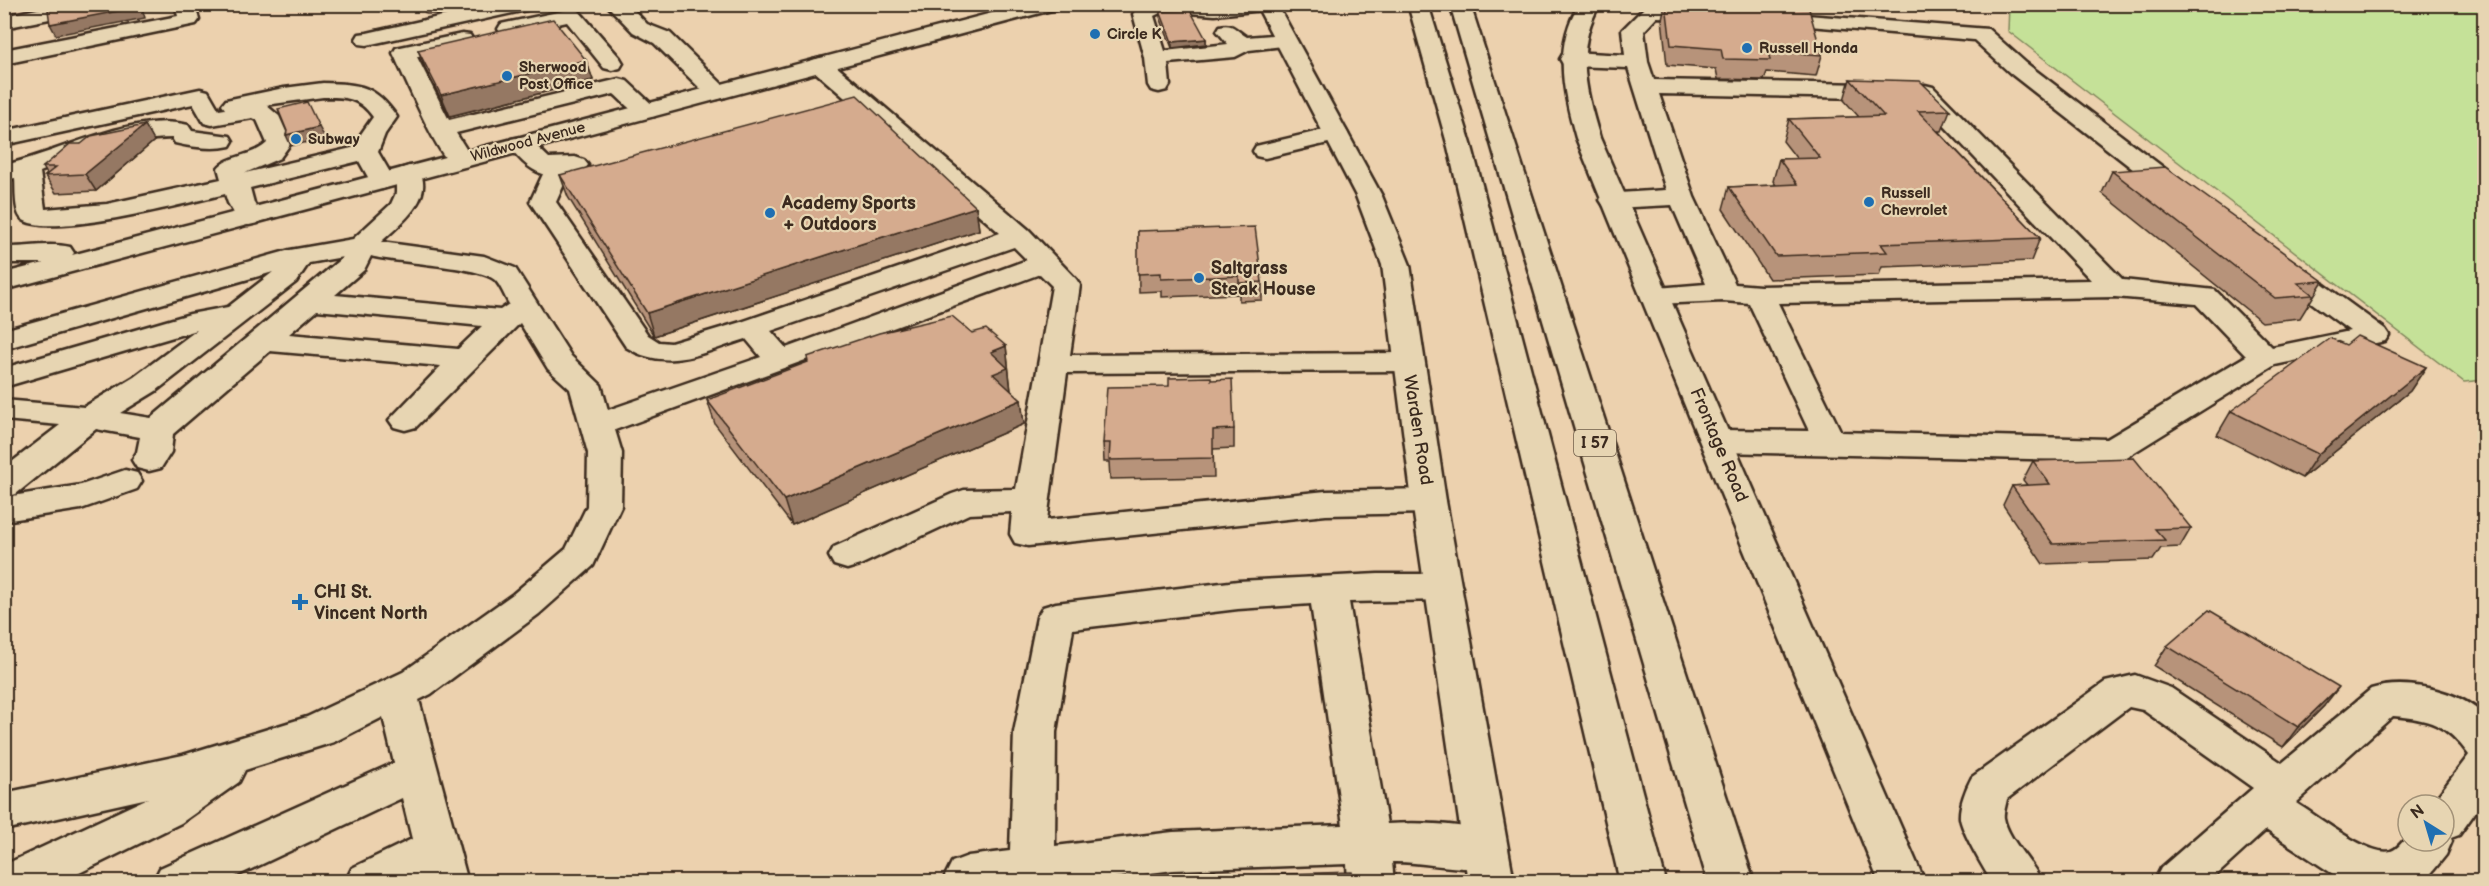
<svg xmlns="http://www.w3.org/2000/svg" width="2489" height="886" font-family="'Balsamiq Sans',sans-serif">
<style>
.green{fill:#c5e198;stroke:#80865b;stroke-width:1.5}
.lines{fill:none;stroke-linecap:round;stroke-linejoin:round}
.minor-casing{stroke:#3b2a1e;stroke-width:5}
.major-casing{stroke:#3b2a1e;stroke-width:5}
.highway-casing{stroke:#3b2a1e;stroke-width:5}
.minor{fill:#e7d5b2;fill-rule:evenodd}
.major{fill:#e7d5b2;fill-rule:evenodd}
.highway{fill:#e7d5b2;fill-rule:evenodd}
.wall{fill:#b7937a;stroke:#3b2a1e;stroke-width:1.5}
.shaded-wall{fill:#957863;stroke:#3b2a1e;stroke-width:1.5}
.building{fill:#d5ab8e;stroke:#3b2a1e;stroke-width:1.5}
.poi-dot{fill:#1f6fb2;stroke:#e7d5b2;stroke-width:2}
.labels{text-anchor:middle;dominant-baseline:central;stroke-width:4.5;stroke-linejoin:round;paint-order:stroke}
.far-poi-label{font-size:15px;font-weight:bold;fill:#3b2a1e;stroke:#e7d5b2;text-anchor:start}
.far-street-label{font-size:15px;fill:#3b2a1e;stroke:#e7d5b2}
.shield{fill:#e7d5b2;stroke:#6f5d4a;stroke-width:1.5}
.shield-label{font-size:16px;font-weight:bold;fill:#3b2a1e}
.poi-label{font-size:18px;font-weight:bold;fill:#3b2a1e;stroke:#e7d5b2;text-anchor:start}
.street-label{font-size:18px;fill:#3b2a1e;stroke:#e7d5b2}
</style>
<rect width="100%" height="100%" fill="#ecd1ae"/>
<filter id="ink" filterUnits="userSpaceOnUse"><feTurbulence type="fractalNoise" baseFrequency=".0167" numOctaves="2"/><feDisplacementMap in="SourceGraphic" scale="12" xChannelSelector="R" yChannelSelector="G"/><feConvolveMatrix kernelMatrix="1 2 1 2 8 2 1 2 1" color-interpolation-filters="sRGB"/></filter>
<g filter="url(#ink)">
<path class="green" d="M2009 5H2484V380L2464 382 2008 31Z"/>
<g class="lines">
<g class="minor-casing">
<path id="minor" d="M61 4H105L102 8 95 10 4 28V16Z
M175 4H195L199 20 196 24 4 64V50L178 16Z
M496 4H536L533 8 526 10 367 45 359 44 356 39 359 34 367 33Z
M606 4H628L647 24 670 33 725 87 729 92 725 97 717 99 709 97 654 43 633 32Z
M1146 4H1274L1271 8 1264 10 1215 15 1164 11 1154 16 1165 51 1228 44 1217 31 1220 26C1234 23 1236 31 1247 37L1284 34 1292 35 1295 40 1292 45 1249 50 1235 57 1168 63 1170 85 1167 90 1159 92 1151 90 1148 85 1145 58 1133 14 1136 10Z
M1703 4H1741L1738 8 1698 18 1657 17 1644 31 1648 62 1654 80 1925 85 1933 87 2123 280 2215 290 2272 347 2350 331 2269 271 2265 265 2269 259 2279 257 2289 259 2385 329 2389 335 2385 341 2275 365 2125 458 2113 461 1718 452 1706 448 1702 441 1706 434 1718 430 1809 431 1749 303 1724 301 1655 304 1645 301 1641 295 1645 289 1706 284 1672 205 1613 208 1604 206 1600 200 1604 194 1666 190 1628 68 1571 66 1563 64 1560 59 1563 54 1571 52 1625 55 1622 30 1645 7ZM1659 94 1919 99 2091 280 1760 286 1735 284 1694 197ZM2115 297 2196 304 2246 356 2107 439 1841 432 1778 303Z
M572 9 579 11 620 58 623 63 620 68 612 70 604 68 567 22 509 35 501 34 498 29 501 24Z
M1768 12 1988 29 2026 63 2193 190 2197 196 2193 202 2184 204 2175 202 2010 73 1974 40 1761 22 1758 18 1761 14Z
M462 34 470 35 473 40 470 45 417 57 449 120 619 79 627 81 659 111 655 116C637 120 627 105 614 94L456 133 473 160 470 165C464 167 457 169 452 165 437 154 403 74 393 53L396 48Z
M821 58 829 60 1029 230 1076 279 1080 285 1070 355 1408 353 1419 355 1423 362 1419 369 1408 371 1067 373 1047 520 1326 491 1429 489 1441 493 1446 501 1441 509 1429 513 1326 515 1028 546 1015 543 1010 534 1012 512 969 514 860 565 847 569 834 565 829 556 834 547 952 494 964 490 1016 489 1052 286 1040 274 615 430 622 453 621 506 593 566 539 614 431 694 419 700 468 882H422L421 878 413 882H345L352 868 412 839 402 798 224 882H153L160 868 394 763 383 717 334 742 245 770 239 782 181 823 61 882H4V865L148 798 4 830V793L183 755 307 717 403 672 513 594 566 549 587 506 588 453 570 389 548 369 520 323 416 427 405 430 394 427 389 420 441 366 270 351 173 434 171 452 161 468 149 471 137 468 132 460 137 452 140 437 96 429 16 494 6 497 81 485 125 470 137 473 142 481 137 489 81 509 4 521V468L60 425 4 420V400L84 407 134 377 197 330 4 387V368L190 314 228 307 273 272 4 349V330L290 250 353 239 391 204 396 193V174L400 169 409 166 418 169C437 197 399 225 381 242L484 256 515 268 571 356 601 385 608 410 761 357 746 339C703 352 668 373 626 347L530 202 543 174C529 170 516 156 508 144L511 139C529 134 537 147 549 158L575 157 584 160 588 165 584 170 569 173 556 202 648 335 659 342 671 343 741 322 1000 233 813 70 810 65 813 60ZM1014 247 1027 260 786 348 771 331ZM371 256C396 263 480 266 495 280 501 286 505 297 509 304L500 310 335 295 364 270ZM343 257 151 418 120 413 156 391 296 282 309 263ZM317 310 482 326 458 349 289 334Z
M323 83C361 84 375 85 397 117L385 134 378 152 395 181 391 186 382 189 373 186 359 161 250 188 254 203 262 217 258 223 249 225 240 223 228 203 225 194C192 202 46 240 22 219 14 212 16 188 15 178L4 180V165C57 154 133 111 188 125L192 131 230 136 233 141 230 146C213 150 192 147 175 143L172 138C125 139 83 155 40 172L45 209 107 204 221 179 218 168C227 156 254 156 267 143L257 120 253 118 212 125 204 123 193 104 4 145V131L200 89 208 91 219 110 225 109 222 105 226 100 284 88ZM323 97C346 97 359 97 373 117L361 134 356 147 245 173 280 158 291 143 279 116 266 105Z
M1336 127 1345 129 1348 134 1345 139 1265 158 1256 156 1253 151 1256 146Z
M1378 574H1443L1456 578 1462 587 1456 596 1443 600 1349 602 1387 824C1424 822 1467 824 1502 836L1508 850 1502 864C1470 875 1427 861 1392 862L1394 882H1348L1347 864 1173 870 1084 882H946L945 876 952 862 968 856 1010 851 1014 732 1037 617 1043 607 1056 603 1238 581ZM1311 604 1343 825 1173 832 1055 846 1056 732 1073 629 1238 609Z
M2135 675 2171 688 2282 763 2371 689C2405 678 2458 690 2484 715V800L2459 835 2451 838 2452 841 2446 855 2424 882H2352L2333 874 2266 830 2209 882H2154L2161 868 2253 788 2143 710 2129 707 2007 799C2006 805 2003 813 2004 818 2008 840 2032 861 2042 882H1992C1984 869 1962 832 1960 818 1959 806 1966 788 1972 777L2105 682ZM2393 716C2429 719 2447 724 2469 755L2431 805H2444V841H2408V835C2403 841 2398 849 2391 851 2370 858 2316 815 2296 803Z"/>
</g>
<g class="major-casing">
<path id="major" d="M1026 4H1062L1059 8 4 290V273L44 263H4V247C26 248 49 242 70 247L74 253 72 255Z
M1256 4H1277L1382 196 1410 265 1446 501 1514 882H1468L1412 501 1382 265 1356 196Z
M1579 4H1600C1574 48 1586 93 1600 138L1925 882H1879L1576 138C1563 92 1553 47 1579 4Z"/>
</g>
<g class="highway-casing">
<path id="highway" d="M1408 4H1428L1472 147 1666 882H1620L1448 147Z
M1450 4H1470L1754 882H1708Z"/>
</g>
<use href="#minor" class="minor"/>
<use href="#major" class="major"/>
<use href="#highway" class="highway"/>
</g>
<path class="wall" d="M420 4H483L484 6 447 14H426Z
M1665 4H1735L1822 55 1816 76 1767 72 1764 80 1718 79 1716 69 1667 65 1662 19Z
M1889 4H1914L1911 9Z
M1160 11 1206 39V44L1172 48 1160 17Z
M418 50 586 60 593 80 450 116 426 70Z
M1850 79 1950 110 1942 131H1938L2040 238 2031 261 1882 267 1879 275 1769 279 1723 209 1729 187 1776 185 1773 181 1779 159H1797L1783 141 1789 119 1859 117 1844 100Z
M145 125 154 141 96 191 56 193 45 176 47 174 43 167 81 144Z
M2112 171 2323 281 2300 318 2262 322 2102 193Z
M560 175 976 207 979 230 654 336 568 197Z
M1138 231 1262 282V300L1239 301V294L1162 297V291L1139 292Z
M2346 345 2426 367 2410 391 2302 478 2217 435 2231 411Z
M1006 346 1011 391 1021 400 1024 424 792 525 715 424 707 400Z
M1211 380 1234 429V448L1213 449 1214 477 1110 479 1109 462H1104L1103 443 1169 386Z
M2033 461 2191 528 2180 547 2161 548 2153 560 2043 564 2003 505 2012 486 2027 485 2023 480Z
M2167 646 2324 706 2283 747 2154 666Z"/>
<path class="shaded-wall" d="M139 4H141L145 18 56 35 50 24Z
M444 4H483L484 6 447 14Z
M1206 39V44L1172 48V42Z
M586 60 593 80 450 116 441 95Z
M145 125 154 141 96 191 85 174Z
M319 127 325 138 291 146 286 135Z
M976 207 979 230 654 336 647 313Z
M1006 346 1011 392 997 398 991 352Z
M2426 367 2410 391 2302 478 2318 454Z
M1021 400 1024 424 792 525 784 500Z
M2339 687 2324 706 2283 747 2298 727Z"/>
<path class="building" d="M74 4H139L140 7 50 24 48 10Z
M1666 4H1735L1809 9 1822 55 1768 51 1770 60 1723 59 1721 49 1671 45Z
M1190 10 1206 39 1172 42 1160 11Z
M553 19 586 60 441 95 418 50Z
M1850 79 1920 81 1950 110 1918 111 2040 238 1881 244 1887 252 1776 256 1729 187 1797 184 1779 159 1820 158 1789 119 1884 116Z
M857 95 976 207 647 313 560 175Z
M307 102 319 127 286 135 287 131 278 109Z
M145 125 85 174 45 176 56 167H43L70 144H81L91 136Z
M2165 167 2323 281 2298 283 2313 295 2275 298 2112 171Z
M1255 227 1262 282 1239 283V276L1161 279V273L1138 274V231Z
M952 316 972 333 986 329 1006 346 991 352 1008 368 993 374 1021 400 784 500 707 400 808 362 807 357 879 333Z
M2357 336 2426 367 2318 454 2231 411 2330 338 2346 345Z
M1211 377V380L1232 379 1234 429 1213 430V458L1109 460 1110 443H1103L1107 387 1169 386V378Z
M2134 458 2191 528 2155 529 2165 540 2053 544 2012 486 2050 484 2033 461Z
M2209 610 2339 687 2298 727 2167 646Z
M1352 872 1353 882H1226V876Z"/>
</g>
<g class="poi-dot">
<circle cx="1095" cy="34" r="6"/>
<circle cx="1747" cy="48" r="6"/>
<circle cx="507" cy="76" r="6"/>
<circle cx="296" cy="139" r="6"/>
<circle cx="1869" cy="202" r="6"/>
<circle cx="770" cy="213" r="6"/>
<circle cx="1199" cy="278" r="6"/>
<path d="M297 593h6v6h6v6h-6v6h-6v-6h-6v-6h6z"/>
</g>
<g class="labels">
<g class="far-poi-label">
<text x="1107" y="34">Circle K</text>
<text x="1759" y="48">Russell Honda</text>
<text x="519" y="67">Sherwood<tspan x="519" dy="17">Post Office</tspan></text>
<text x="308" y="139">Subway</text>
<text x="1881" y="193">Russell<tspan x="1881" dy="17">Chevrolet</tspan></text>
</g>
<g class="far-street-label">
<text transform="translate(528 142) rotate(-15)">Wildwood Avenue</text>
</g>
<rect class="shield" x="1574" y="430" width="42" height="26" rx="4.5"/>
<g class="shield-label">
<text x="1595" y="443">I 57</text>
</g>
<g class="poi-label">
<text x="782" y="203">Academy Sports<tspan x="782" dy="21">+ Outdoors</tspan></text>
<text x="1211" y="268">Saltgrass<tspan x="1211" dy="21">Steak House</tspan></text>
<text x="314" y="592">CHI St.<tspan x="314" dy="21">Vincent North</tspan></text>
</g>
<g class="street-label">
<text transform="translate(1418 430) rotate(81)">Warden Road</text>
<text transform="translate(1719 445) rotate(67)">Frontage Road</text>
</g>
</g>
<rect width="2489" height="886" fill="none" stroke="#e7d5b2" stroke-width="24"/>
<rect x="12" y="12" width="2465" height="862" fill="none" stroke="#3b2a1e" stroke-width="2" filter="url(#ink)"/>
<g transform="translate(2426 823) rotate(323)"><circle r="28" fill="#e7d5b2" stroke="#a29177" stroke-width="1.5"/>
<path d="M0-4.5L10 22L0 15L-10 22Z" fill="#1f6fb2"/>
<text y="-9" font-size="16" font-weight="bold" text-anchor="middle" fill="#3b2a1e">N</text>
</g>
</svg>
